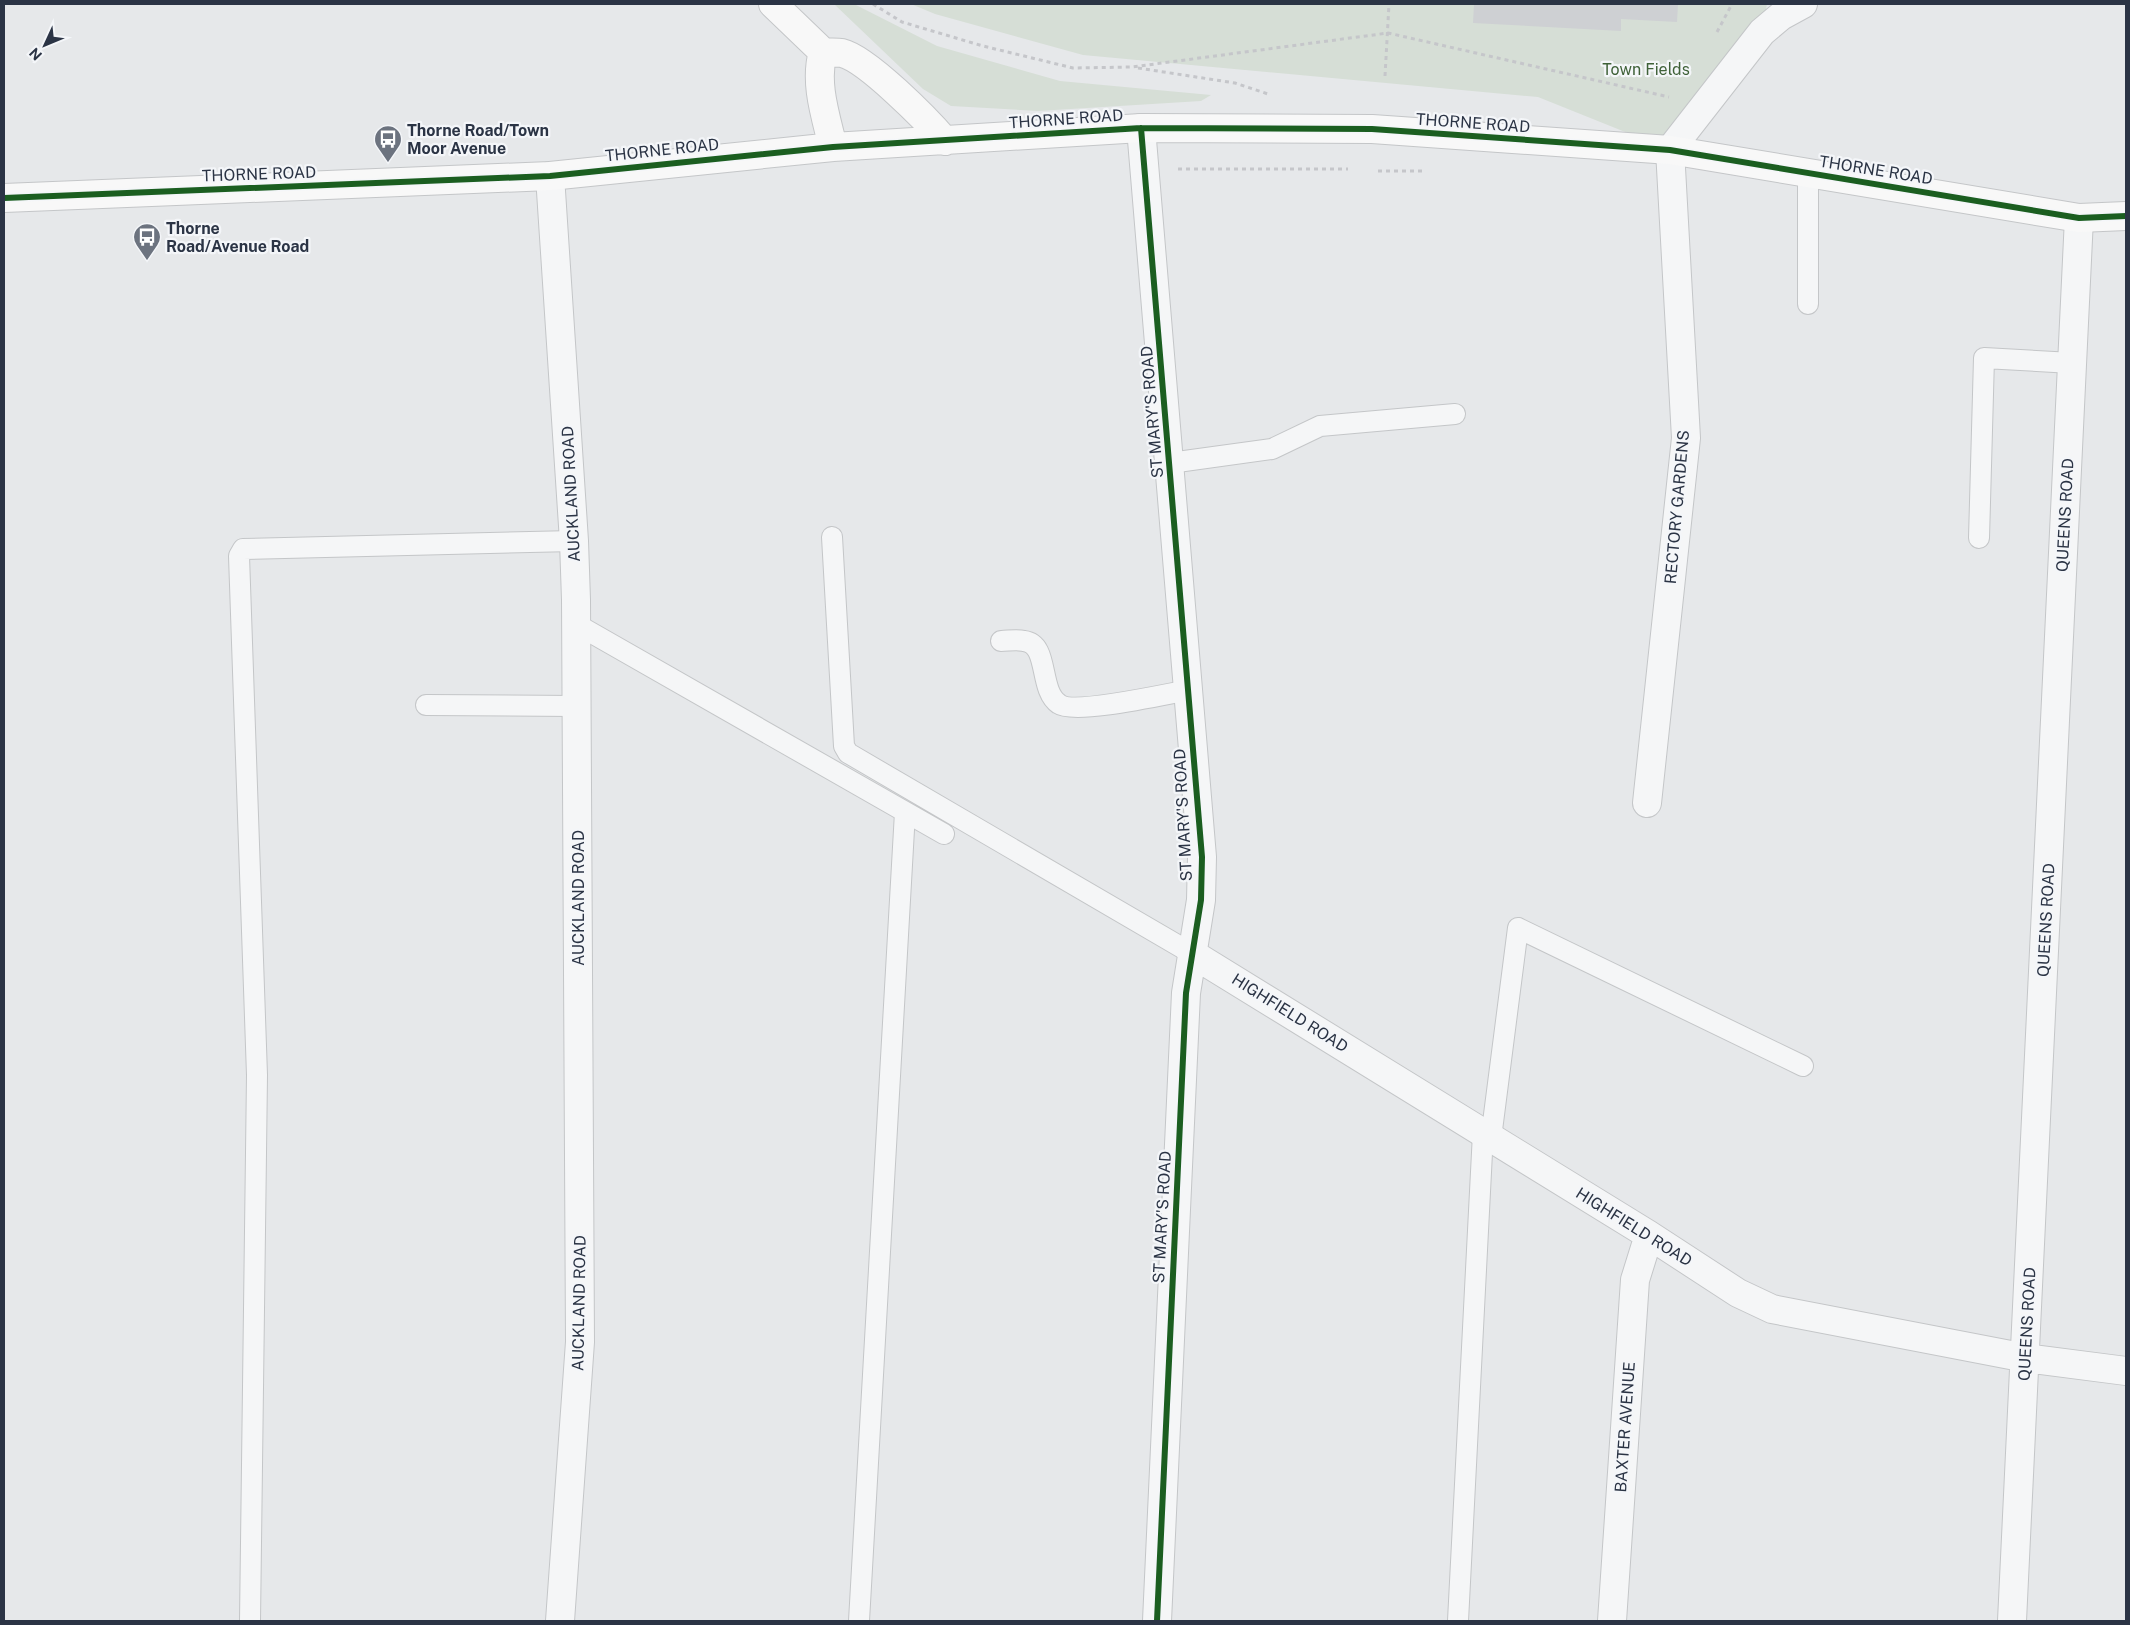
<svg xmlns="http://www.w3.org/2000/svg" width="2130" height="1625" font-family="'Public Sans',sans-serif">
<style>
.green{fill:#d6ded6}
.building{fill:#ced0d3}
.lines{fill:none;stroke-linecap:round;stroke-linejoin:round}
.lane-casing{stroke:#c4c6c8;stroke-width:22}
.street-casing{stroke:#c4c6c8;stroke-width:30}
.secondary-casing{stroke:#c4c6c8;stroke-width:30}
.path{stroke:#c5c6ca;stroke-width:3;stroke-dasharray:4 4;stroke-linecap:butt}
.lane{stroke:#f5f6f7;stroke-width:20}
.street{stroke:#f5f6f7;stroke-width:28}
.secondary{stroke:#f8f8f8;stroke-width:28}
.cycleway-casing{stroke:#f4f6f9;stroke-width:9}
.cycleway{stroke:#1b5e20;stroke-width:6}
.labels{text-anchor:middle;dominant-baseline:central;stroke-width:4.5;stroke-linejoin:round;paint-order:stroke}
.park-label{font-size:16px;fill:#3f6138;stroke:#f4f6f9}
.street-label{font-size:16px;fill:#2b3445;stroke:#f4f6f9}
.poi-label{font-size:16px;font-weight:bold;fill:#2b3445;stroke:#f4f6f9;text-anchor:start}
</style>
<rect width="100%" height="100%" fill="#e6e8ea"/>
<path class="green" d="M834 4H854L937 46 1060 81 1211 95 1201 101 1038 111 951 106 923 89Z
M911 4H1767L1762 32 1670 150 1538 97 1083 55 935 14Z"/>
<path class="building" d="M1474 4H1678L1677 22 1621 19V31L1473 23Z"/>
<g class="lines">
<g class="lane-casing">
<path id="lane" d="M1808 304V173
M1170 463 1272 449 1320 426 1455 414
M832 537 844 746 848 753 1191 953
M1979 538 1984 358 2072 363
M576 624 944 834
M1001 641C1008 641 1016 639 1024 641 1050 644 1038 690 1059 704 1074 715 1166 694 1189 690
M426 705 576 706
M1491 1138 1518 928 1803 1066
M250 1621 257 1075 239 556 243 549 574 541
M859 1621 905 812
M1458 1621 1483 1133"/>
</g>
<g class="street-casing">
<path id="street" d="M1141 128 1202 857 1201 900 1186 993 1157 1621
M550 176 574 541 576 600 580 1342 560 1621
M1647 803 1686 438 1670 150 1762 32 1781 16 1803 4
M1191 953 1649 1235 1738 1293 1772 1309 2026 1358 2126 1371
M1612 1621 1635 1280 1649 1235
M2012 1621 2079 218"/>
</g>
<g class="secondary-casing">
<path id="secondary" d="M773 4 823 52C829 53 836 52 842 53 867 59 927 120 945 141
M823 52C814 83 826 117 833 147
M4 198 550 176 833 147 1141 128 1372 129 1670 150 2079 218 2126 216"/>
</g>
<path class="path" d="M873 4 902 22 983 46 1073 68 1132 67 1388 33 1669 97
M1717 32 1732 4
M1138 68 1235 83 1268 94
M1385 76 1389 4
M1178 169H1348
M1378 171H1425"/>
<use href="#lane" class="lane"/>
<use href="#street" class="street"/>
<use href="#secondary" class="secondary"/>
<g class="cycleway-casing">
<path id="cycleway" d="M1141 128 1202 857 1201 900 1186 993 1157 1621
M4 198 550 176 833 147 1141 128 1372 129 1670 150 2079 218 2126 216"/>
</g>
<use href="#cycleway" class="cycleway"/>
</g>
<defs>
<g id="bus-pin" transform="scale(1.4375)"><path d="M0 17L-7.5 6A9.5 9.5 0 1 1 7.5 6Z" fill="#6c737f" stroke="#f4f6f9"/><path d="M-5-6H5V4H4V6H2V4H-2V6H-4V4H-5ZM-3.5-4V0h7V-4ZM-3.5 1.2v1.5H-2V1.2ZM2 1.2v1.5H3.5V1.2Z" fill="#fff"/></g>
</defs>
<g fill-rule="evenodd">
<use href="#bus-pin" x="388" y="139"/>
<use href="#bus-pin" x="147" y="237"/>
</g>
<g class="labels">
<g class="park-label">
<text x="1646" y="69">Town Fields</text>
</g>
<g class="street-label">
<text transform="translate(1066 119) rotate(-4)">THORNE ROAD</text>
<text transform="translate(1473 123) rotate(4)">THORNE ROAD</text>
<text transform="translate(662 150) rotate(-6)">THORNE ROAD</text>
<text transform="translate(1876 170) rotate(9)">THORNE ROAD</text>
<text transform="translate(259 174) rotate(-2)">THORNE ROAD</text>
<text transform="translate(1152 412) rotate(-95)">ST MARY'S ROAD</text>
<text transform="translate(571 494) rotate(-93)">AUCKLAND ROAD</text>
<text transform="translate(1677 507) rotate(-85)">RECTORY GARDENS</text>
<text transform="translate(2065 515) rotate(-87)">QUEENS ROAD</text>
<text transform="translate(1183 815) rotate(-93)">ST MARY'S ROAD</text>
<text transform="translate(578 898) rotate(-90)">AUCKLAND ROAD</text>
<text transform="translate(2046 920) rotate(-87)">QUEENS ROAD</text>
<text transform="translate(1290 1013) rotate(32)">HIGHFIELD ROAD</text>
<text transform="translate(1162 1217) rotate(-87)">ST MARY'S ROAD</text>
<text transform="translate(1634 1227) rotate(32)">HIGHFIELD ROAD</text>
<text transform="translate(579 1303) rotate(-89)">AUCKLAND ROAD</text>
<text transform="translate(2027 1324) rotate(-87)">QUEENS ROAD</text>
<text transform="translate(1625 1427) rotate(-86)">BAXTER AVENUE</text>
</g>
<g class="poi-label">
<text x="407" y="130">Thorne Road/Town<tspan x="407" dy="18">Moor Avenue</tspan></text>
<text x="166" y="228">Thorne<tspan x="166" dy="18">Road/Avenue Road</tspan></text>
</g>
</g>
<rect width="2130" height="1625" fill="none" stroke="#2b3445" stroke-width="10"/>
<g transform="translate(45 45) rotate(226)" stroke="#f4f6f9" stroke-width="4" paint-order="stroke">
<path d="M0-4L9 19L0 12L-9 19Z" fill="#2b3445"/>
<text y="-8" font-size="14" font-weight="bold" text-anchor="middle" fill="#2b3445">N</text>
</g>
</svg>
